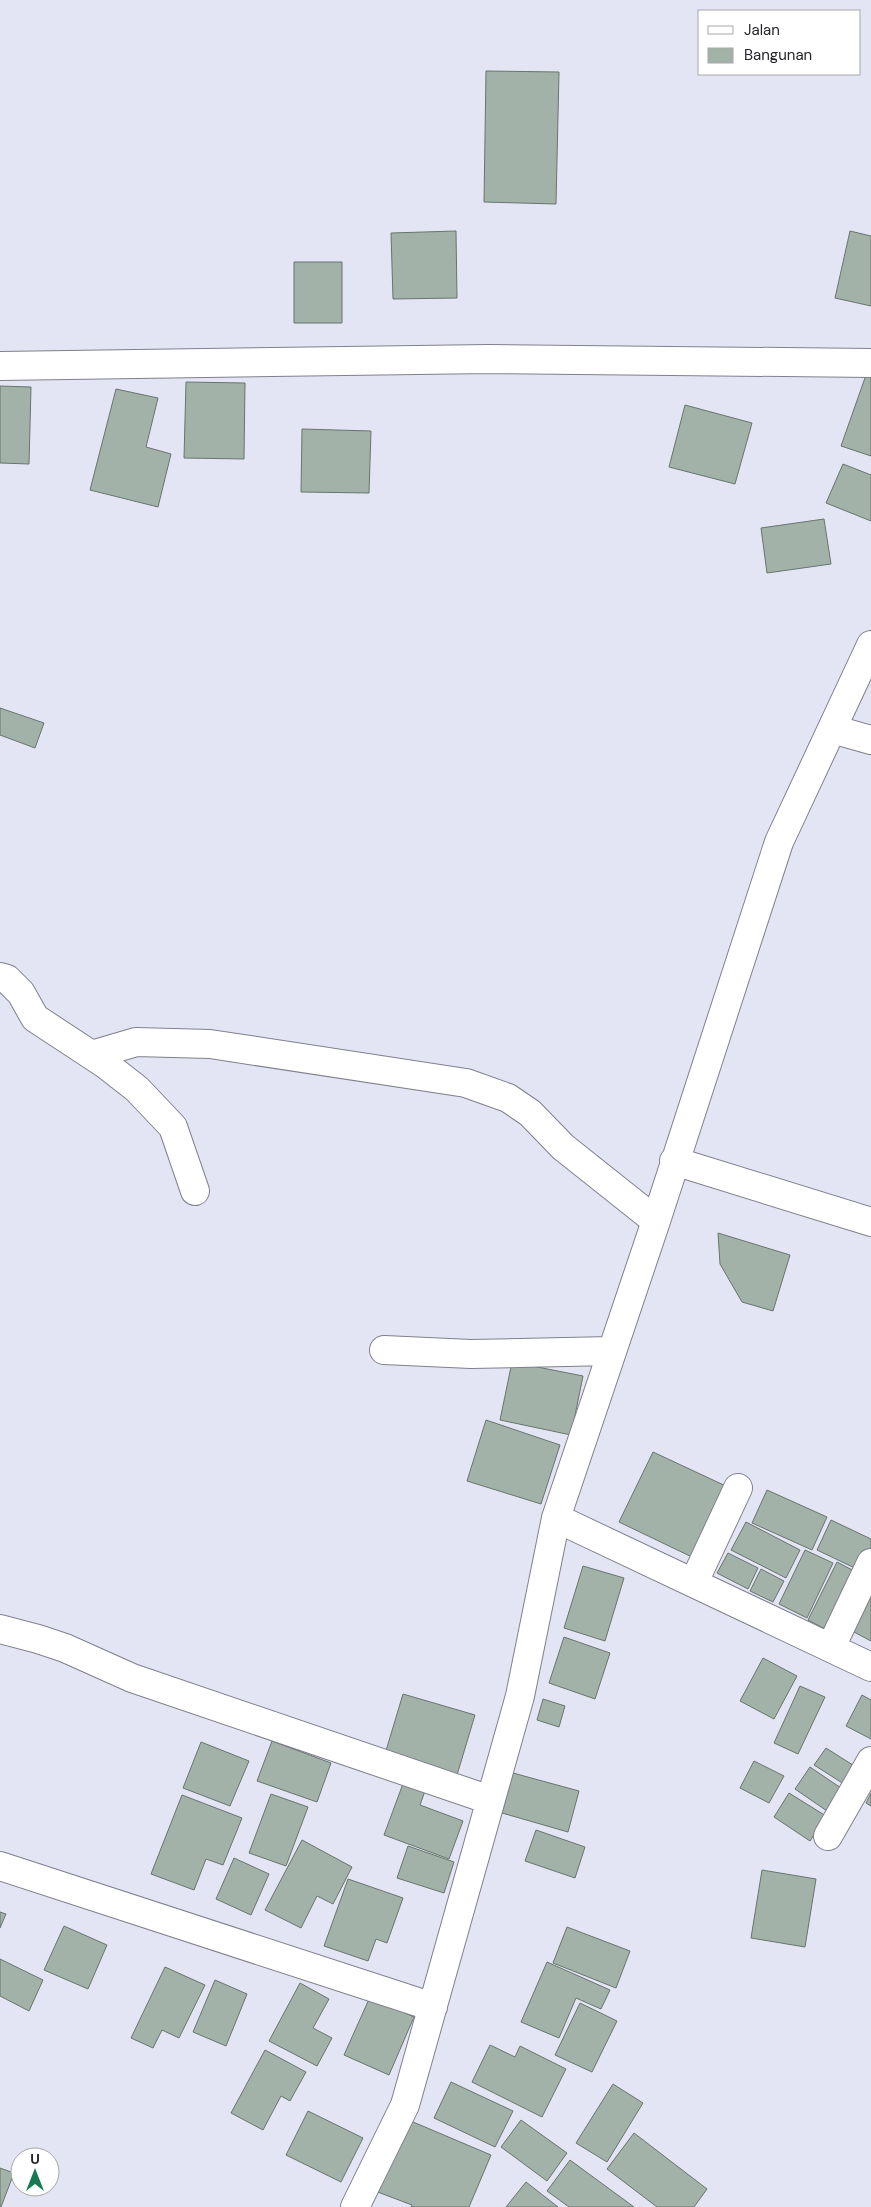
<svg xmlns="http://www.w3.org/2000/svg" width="871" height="2207" font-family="'DM Sans',sans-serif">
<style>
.building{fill:#a3b2a9;stroke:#67756d}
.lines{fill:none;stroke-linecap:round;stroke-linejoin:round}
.minor-casing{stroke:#7f808d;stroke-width:30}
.minor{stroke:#fff;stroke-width:28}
</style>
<rect width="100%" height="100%" fill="#e4e5f4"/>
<path class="building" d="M486 71 559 72 556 204 484 202Z
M456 231 457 298 393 299 391 233Z
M850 231 871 236V306L835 298Z
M294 262H342V323H294Z
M866 375 871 377V456L841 446Z
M186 382 245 383 244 459 184 458Z
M0 386 31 387 29 464 0 463Z
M116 389 158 398 146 447 171 454 158 507 90 490Z
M685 405 752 423 735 484 669 467Z
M302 429 371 431 369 493 301 492Z
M843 464 871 475V521L826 503Z
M824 519 831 564 767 573 761 528Z
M0 708 44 723 35 748 0 735Z
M718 1233 790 1255 773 1311 742 1302 720 1264Z
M512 1362 583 1376 571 1435 500 1420Z
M486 1420 560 1445 541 1504 467 1481Z
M653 1452 728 1487 694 1558 619 1522Z
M767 1490 827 1517 812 1550 752 1523Z
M831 1520 871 1539V1550L861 1571 817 1550Z
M746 1522 800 1550 786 1578 731 1550Z
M805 1550 833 1563 807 1618 779 1604Z
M728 1553 758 1568 748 1589 717 1573Z
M837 1562 860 1574 831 1632 808 1620Z
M583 1566 624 1578 605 1641 564 1628Z
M761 1569 784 1581 773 1602 750 1591Z
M871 1588V1641L850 1630Z
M564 1637 610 1653 595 1699 549 1683Z
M763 1658 797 1676 774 1719 740 1701Z
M800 1686 825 1697 798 1754 774 1743Z
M403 1694 475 1715 454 1785 382 1764Z
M862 1695 871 1700V1739L846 1726Z
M543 1699 565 1706 559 1727 537 1720Z
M272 1741 331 1763 317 1802 257 1781Z
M201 1742 249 1761 230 1806 183 1788Z
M826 1748 856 1767 844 1784 814 1765Z
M754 1761 784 1776 769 1803 740 1788Z
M810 1767 841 1788 827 1811 795 1789Z
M513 1773 579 1791 568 1832 502 1813Z
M404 1781 426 1788 420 1805 463 1821 449 1859 384 1835Z
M789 1793 826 1816 810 1841 774 1817Z
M871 1793V1806L866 1803Z
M271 1794 308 1807 286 1866 249 1853Z
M182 1795 242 1818 223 1865 206 1859 194 1890 151 1874Z
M536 1830 585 1847 575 1878 525 1861Z
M302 1840 352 1867 333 1904 317 1896 301 1928 265 1910Z
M408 1846 454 1862 444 1893 397 1878Z
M234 1858 269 1874 251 1915 216 1899Z
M762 1870 816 1879 805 1947 751 1938Z
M348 1879 403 1898 387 1943 376 1939 368 1961 324 1946Z
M0 1912 6 1914 0 1928Z
M64 1926 107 1945 88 1989 44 1970Z
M567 1927 630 1951 616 1988 553 1963Z
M0 1959 43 1980 29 2011 0 1996Z
M547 1962 610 1990 601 2009 576 1998 559 2038 521 2022Z
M165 1967 205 1985 179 2038 162 2030 153 2048 131 2038Z
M215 1980 247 1994 226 2046 193 2032Z
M300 1983 329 1999 313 2028 332 2038 317 2066 269 2041Z
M370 1997 414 2017 389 2075 344 2055Z
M580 2003 617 2021 592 2072 555 2055Z
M490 2045 515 2057 520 2046 566 2069 542 2117 472 2082Z
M265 2050 306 2072 290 2101 281 2096 263 2130 231 2113Z
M451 2082 513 2111 495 2147 434 2118Z
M613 2084 643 2103 607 2162 576 2143Z
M308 2111 363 2138 341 2182 286 2155Z
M406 2119 491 2155 469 2207H411L412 2205 375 2191Z
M521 2120 567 2153 547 2181 501 2147Z
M634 2133 707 2189 694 2207H657L607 2169Z
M570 2160 634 2207H569L547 2191Z
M0 2168 14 2173 1 2207H0Z
M526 2182 558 2207H506Z"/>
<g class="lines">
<g class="minor-casing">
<path id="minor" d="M0 366 489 359 871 363
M832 729 871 740
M0 977 7 979 21 993 35 1018 105 1064 137 1089 173 1127 195 1191
M92 1055 136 1042 210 1044 466 1083 508 1098 530 1113 563 1147 656 1221
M674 1161 871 1222
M384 1350 471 1354 611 1351
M556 1518 871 1667
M694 1582 738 1488
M0 1629 38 1639 65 1648 132 1678 490 1800
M831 1647 871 1563
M828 1836 871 1761
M0 1866 433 2007
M355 2207 405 2105 520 1696 556 1518 656 1221 779 842 871 645"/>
</g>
<use href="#minor" class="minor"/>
</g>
<rect x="698" y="10" width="162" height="65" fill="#ffffff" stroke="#a7a7a9"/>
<rect x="708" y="26" width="25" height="8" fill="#ffffff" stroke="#a7a7a9"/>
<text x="744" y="35" font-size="15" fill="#232329">Jalan</text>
<rect x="708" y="48" width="25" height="15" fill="#a3b2a9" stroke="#a7a7a9"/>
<text x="744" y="60" font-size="15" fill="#232329">Bangunan</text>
<g transform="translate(35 2172)"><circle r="24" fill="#ffffff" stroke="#a7a7a9"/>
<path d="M0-4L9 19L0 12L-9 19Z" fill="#177a52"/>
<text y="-8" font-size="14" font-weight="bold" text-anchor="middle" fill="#232329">U</text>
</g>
</svg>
